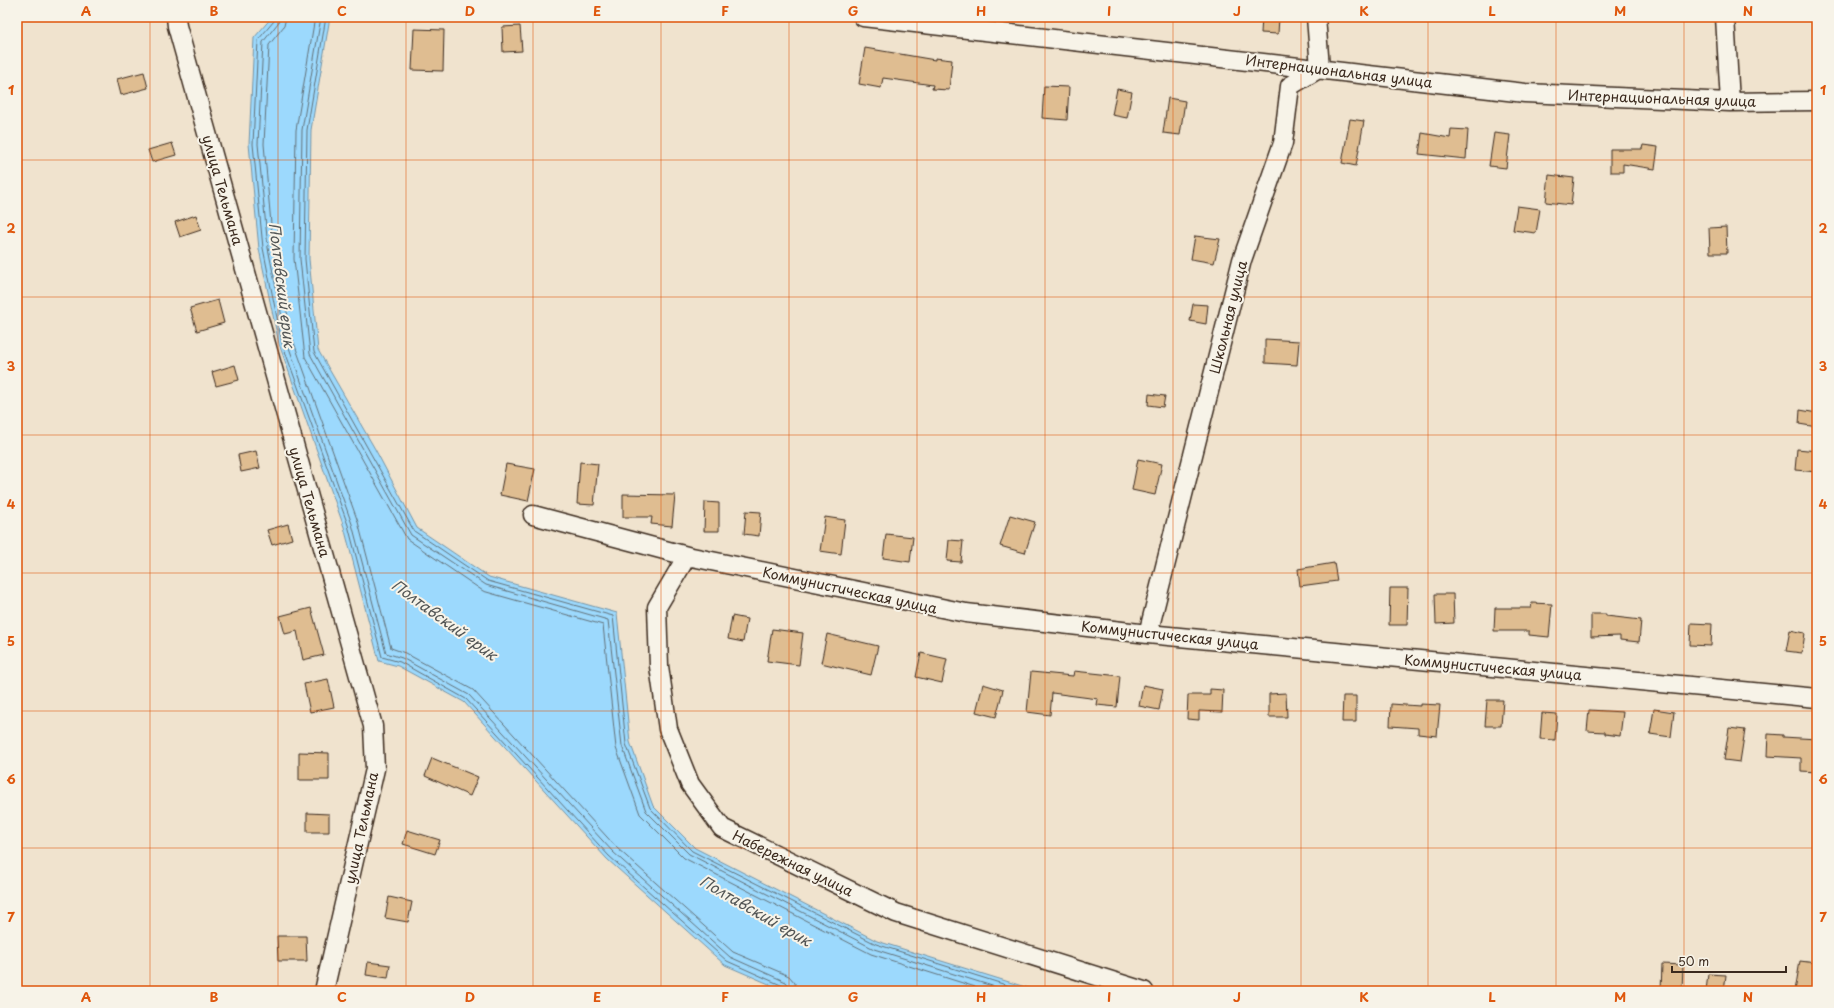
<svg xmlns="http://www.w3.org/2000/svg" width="1834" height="1008" font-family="'Playpen Sans',sans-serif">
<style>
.water{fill:#9cd9fd;stroke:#7593a4}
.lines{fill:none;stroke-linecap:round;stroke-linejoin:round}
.shore{stroke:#627077;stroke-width:1}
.building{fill:#dfbd91;stroke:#3b2a1e}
.street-casing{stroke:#3b2a1e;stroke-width:21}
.street{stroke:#f7f3e8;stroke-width:18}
.grid{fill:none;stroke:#df570d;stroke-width:1;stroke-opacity:0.55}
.labels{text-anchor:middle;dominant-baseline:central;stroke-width:4;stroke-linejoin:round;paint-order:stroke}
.street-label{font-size:14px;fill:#3b2a1e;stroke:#f7f3e8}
.water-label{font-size:15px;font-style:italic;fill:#535656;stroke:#f7f3e8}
.neatline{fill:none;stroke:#df570d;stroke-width:1.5}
.grid-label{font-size:13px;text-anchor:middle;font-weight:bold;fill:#df570d}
</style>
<rect width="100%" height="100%" fill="#f0e3ce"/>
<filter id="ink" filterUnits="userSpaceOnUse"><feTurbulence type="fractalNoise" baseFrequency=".025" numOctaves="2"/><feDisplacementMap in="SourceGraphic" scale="8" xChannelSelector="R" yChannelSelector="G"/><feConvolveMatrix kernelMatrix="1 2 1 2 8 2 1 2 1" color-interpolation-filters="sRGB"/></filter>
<g filter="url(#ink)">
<path class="water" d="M272 17H330L311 130 309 259 318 350 375 449 417 528 489 577 617 613 630 742 653 806 695 848 877 941 1038 991H785L725 965 607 859 464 702 398 666 379 661 344 527 279 344 259 249 249 144 254 38Z"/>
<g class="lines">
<path class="shore" d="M275 17 274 21 258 40 253 144 263 248 282 343 348 525 382 657 400 662 466 699 609 856 727 961 783 986 785 991
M280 17 278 23 263 42 258 144 268 248 287 342 352 524 386 653 402 658 469 695 613 852 730 957 786 982 789 986 790 991
M286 17 284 26 269 45 264 144 273 247 293 340 358 522 391 648 405 653 473 690 617 848 733 952 789 976 795 983 796 991
M315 17 296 130 294 259 305 357 407 539 483 591 603 625 616 748 640 814 684 858 871 954 988 991
M321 17 302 130 300 259 310 354 411 535 486 585 608 620 622 746 646 811 689 854 874 949 1008 991
M326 17 307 130 305 259 314 352 414 531 488 581 613 616 626 744 650 808 692 851 876 944 1025 991"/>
</g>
<path class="building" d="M1262 17H1279L1278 34 1261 33Z
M520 26 522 51 503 52 502 27Z
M414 29 444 30 443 71 412 70Z
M865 48 935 60V58L952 60 949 90 932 89 933 85 883 78 881 88 859 84Z
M144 72 148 88 121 95 117 79Z
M1044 86 1069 87 1067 120 1042 118Z
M1117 89 1132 92 1127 118 1112 115Z
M1168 98 1185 101 1180 135 1163 133Z
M1350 119 1364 121 1356 166 1342 163Z
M1451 129 1468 130 1466 159 1419 154 1422 133 1450 138Z
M1494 133 1510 135 1506 168 1489 166Z
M172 143 176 155 152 162 148 150Z
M1643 145 1658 147 1655 169 1623 164V172H1610V149H1642Z
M1549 175 1574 178 1571 205 1546 202Z
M1517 206 1540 209 1536 233 1513 230Z
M196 215 201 230 180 237 175 222Z
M1726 227 1727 253H1710L1709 228Z
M1195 236 1220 239 1214 263 1191 259Z
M218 300 224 323 197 331 190 308Z
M1193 304 1208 305 1206 324 1190 321Z
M1265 339 1299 341 1297 365 1265 363Z
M235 365 239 380 216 386 212 372Z
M1149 394 1165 396 1163 407 1148 405Z
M1800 410 1817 413V427L1799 424Z
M1797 449 1817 451V472L1795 470Z
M256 451 260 468 241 472 238 455Z
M1138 459 1162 464 1155 495 1132 490Z
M580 462 598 464 594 505 577 504Z
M506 464 535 469 528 501 500 495Z
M623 494 675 495 672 526 651 524 652 517H623Z
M705 502 719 503V531H704Z
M746 511 761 512 759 536 744 534Z
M1010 515 1035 522 1025 553 1000 546Z
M825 517 845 520 841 554 820 551Z
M288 524 292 539 272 545 267 530Z
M886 534 913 537 910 562 883 558Z
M949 540 963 541 961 562 947 561Z
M1334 563 1337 581 1300 586 1298 569Z
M1390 588H1408L1407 625H1389Z
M1435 594H1453L1454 623 1436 624Z
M1532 603 1552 604 1549 637 1529 635V631H1494L1495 608H1531Z
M311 608 324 655 303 660 297 631 285 634 280 616Z
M1591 614H1606V616L1641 620 1639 642 1620 640V636L1591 637Z
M732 616 747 619 743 642 728 639Z
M1691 623 1712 624 1711 646 1690 645Z
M772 629 803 633 799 665 767 661Z
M1790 630 1805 633 1802 653 1786 651Z
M827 634 878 646 871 675 821 663Z
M921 653 947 659 942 683 916 677Z
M1074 671 1120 676 1117 707 1097 705 1098 699 1052 693 1050 715 1027 712 1031 672 1073 676Z
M328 679 334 707 310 712 304 684Z
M983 684 1003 690 996 717 976 712Z
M1143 685 1163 689 1159 710 1139 706Z
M1210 689 1223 690 1222 712 1199 711V720L1187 719 1188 695H1210Z
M1286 693 1287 717H1269V694Z
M1343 696H1356V722H1342Z
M1487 700H1503L1501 726H1485Z
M1391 704 1420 706V704L1440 705 1437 736 1418 734V728L1390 726Z
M1654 709 1674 712 1671 737 1650 734Z
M1589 710 1623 712 1620 736 1605 734V732L1587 731Z
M1542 713 1557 714 1555 740 1540 739Z
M1729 728 1745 730 1740 762 1724 760Z
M1768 734 1783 735V737L1817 739V772L1801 771V758L1767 756Z
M299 752 329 753V780H299Z
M432 758 478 777 470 796 425 776Z
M307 813 329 814V832H307Z
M407 830 440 840 435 854 403 844Z
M389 897 412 902 408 922 385 918Z
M277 936H306L307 961H278Z
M1800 961 1816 963 1812 991H1795Z
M368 962 390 965 388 978 366 975Z
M1662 964 1683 965 1682 991H1661Z
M1708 974 1726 975 1724 991H1706Z"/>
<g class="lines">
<g class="street-casing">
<path id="street" d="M176 17 177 26 373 726 375 769 324 991
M863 17 1525 93 1730 102 1817 101
M1725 17 1730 102
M533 515 687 556 966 613 1148 634 1817 698
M687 556 657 607 659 666 668 729 690 784 722 828 896 913 1144 991
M1148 634 1242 260 1283 143 1290 86 1320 68 1316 17"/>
</g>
<use href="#street" class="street"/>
</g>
</g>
<path class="grid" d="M150 17V991M278 17V991M406 17V991M533 17V991M661 17V991M789 17V991M917 17V991M1045 17V991M1173 17V991M1301 17V991M1428 17V991M1556 17V991M1684 17V991M17 160H1817M17 297H1817M17 435H1817M17 573H1817M17 711H1817M17 848H1817"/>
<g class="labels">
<g class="street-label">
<text transform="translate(1339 71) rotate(7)">Интернациональная улица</text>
<text transform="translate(1662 98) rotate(2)">Интернациональная улица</text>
<text transform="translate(223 190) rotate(74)">улица Тельмана</text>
<text transform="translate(1228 317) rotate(-76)">Школьная улица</text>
<text transform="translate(310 502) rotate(74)">улица Тельмана</text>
<text transform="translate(850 590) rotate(12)">Коммунистическая улица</text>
<text transform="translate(1170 635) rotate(6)">Коммунистическая улица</text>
<text transform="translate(1493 667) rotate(5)">Коммунистическая улица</text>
<text transform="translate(361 828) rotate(-78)">улица Тельмана</text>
<text transform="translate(793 863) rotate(26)">Набережная улица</text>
</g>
<g class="water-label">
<text transform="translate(283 285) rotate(83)">Полтавский ерик</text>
<text transform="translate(445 619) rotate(36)">Полтавский ерик</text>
<text transform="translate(756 910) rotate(30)">Полтавский ерик</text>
</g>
</g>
<rect width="1834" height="1008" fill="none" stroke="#f7f3e8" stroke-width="44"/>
<path d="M1672 966v6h114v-6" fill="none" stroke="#3b2a1e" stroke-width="2"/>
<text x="1678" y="966" font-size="12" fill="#3b2a1e" stroke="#f7f3e8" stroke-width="3" paint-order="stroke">50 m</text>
<rect x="22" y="22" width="1790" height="964" class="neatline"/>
<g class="grid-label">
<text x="86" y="16">A</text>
<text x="214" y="16">B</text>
<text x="342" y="16">C</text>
<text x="470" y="16">D</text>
<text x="597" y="16">E</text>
<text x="725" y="16">F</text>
<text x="853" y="16">G</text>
<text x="981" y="16">H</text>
<text x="1109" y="16">I</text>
<text x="1237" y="16">J</text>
<text x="1364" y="16">K</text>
<text x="1492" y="16">L</text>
<text x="1620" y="16">M</text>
<text x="1748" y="16">N</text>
<text x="11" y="95">1</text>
<text x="1823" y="95">1</text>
<text x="11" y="233">2</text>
<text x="1823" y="233">2</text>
<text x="11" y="371">3</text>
<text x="1823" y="371">3</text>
<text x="11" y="509">4</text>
<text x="1823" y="509">4</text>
<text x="11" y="646">5</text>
<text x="1823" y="646">5</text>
<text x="11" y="784">6</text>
<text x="1823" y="784">6</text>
<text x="11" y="922">7</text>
<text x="1823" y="922">7</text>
<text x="86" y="1002">A</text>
<text x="214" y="1002">B</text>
<text x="342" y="1002">C</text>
<text x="470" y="1002">D</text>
<text x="597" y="1002">E</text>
<text x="725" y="1002">F</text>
<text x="853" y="1002">G</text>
<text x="981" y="1002">H</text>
<text x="1109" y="1002">I</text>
<text x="1237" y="1002">J</text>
<text x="1364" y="1002">K</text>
<text x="1492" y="1002">L</text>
<text x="1620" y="1002">M</text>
<text x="1748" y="1002">N</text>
</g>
</svg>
